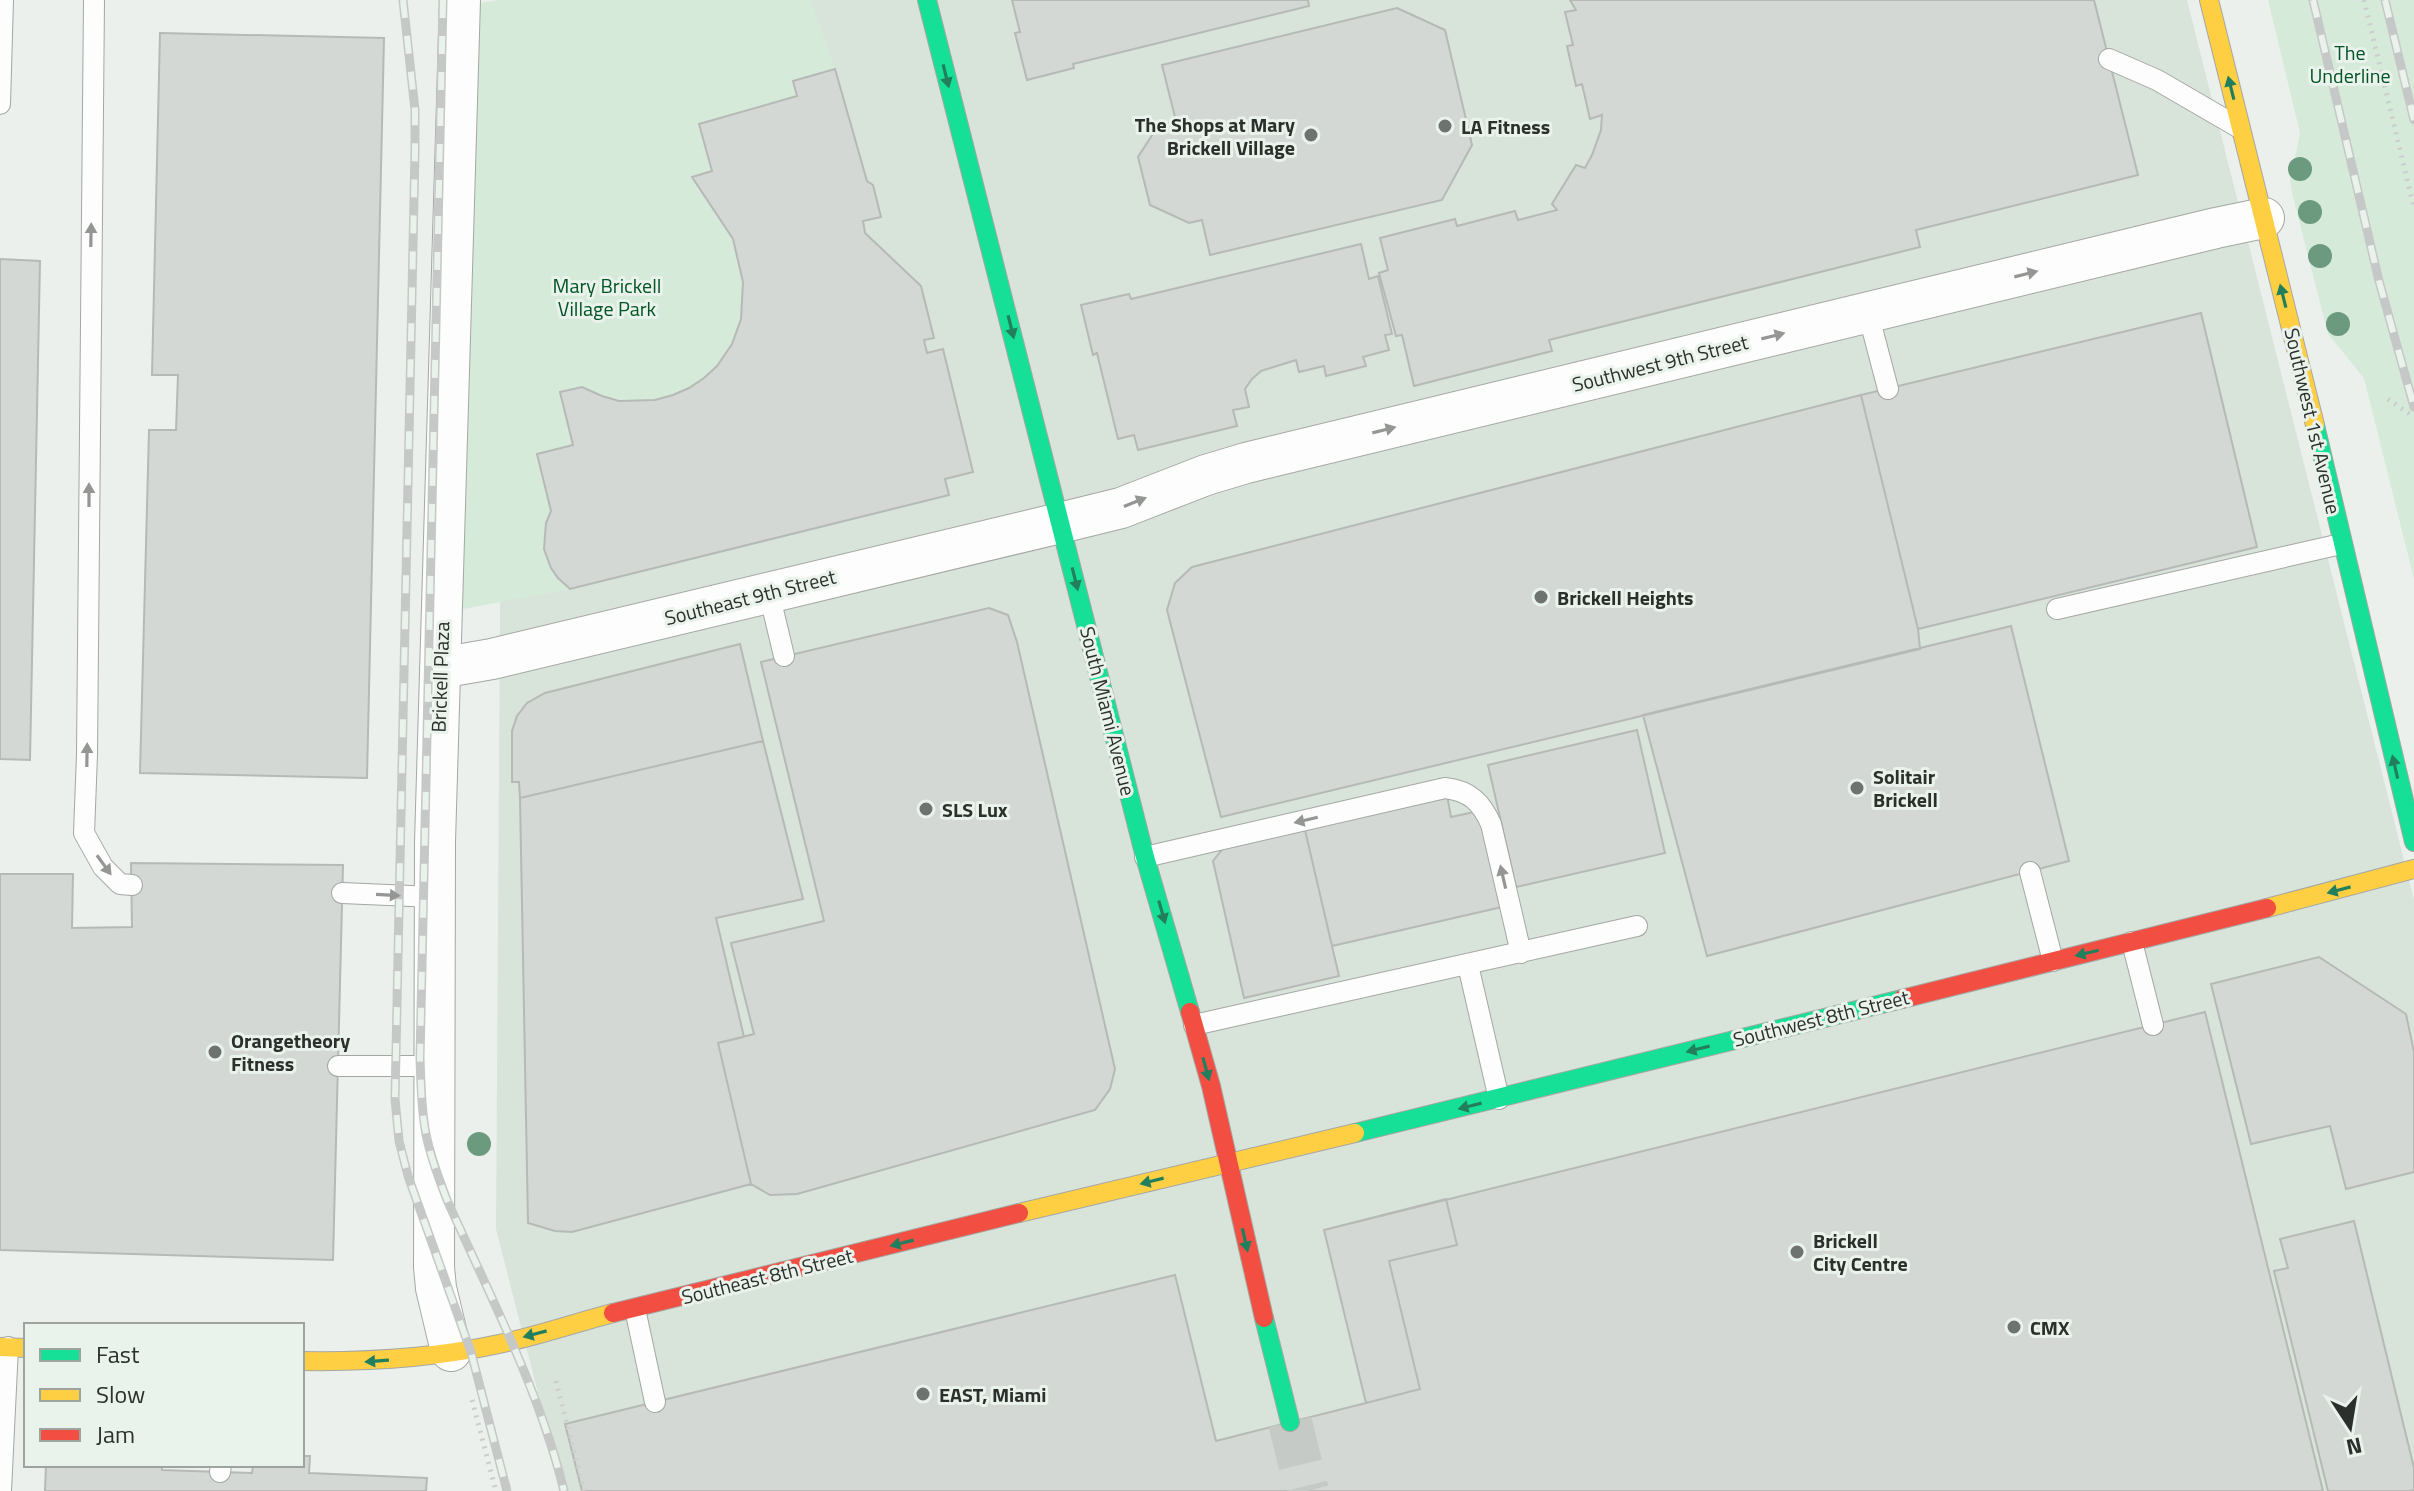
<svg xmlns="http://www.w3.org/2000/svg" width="2414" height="1491" font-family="'Titillium Web',sans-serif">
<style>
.built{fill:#d8e3da}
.green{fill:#d6eada}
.building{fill:#d4d8d5;stroke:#b6b9b6;stroke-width:2}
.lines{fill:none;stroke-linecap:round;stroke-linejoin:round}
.secondary-tunnel{stroke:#c5cac6;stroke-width:44;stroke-dasharray:44 22;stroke-linecap:butt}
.lane-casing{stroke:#a4a7a4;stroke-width:22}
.street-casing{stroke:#a4a7a4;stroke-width:42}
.fast-casing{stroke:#a4a7a4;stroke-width:20}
.slow-casing{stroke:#a4a7a4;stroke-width:20}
.jam-casing{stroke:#a4a7a4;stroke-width:20}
.path{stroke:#cccdcc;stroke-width:5;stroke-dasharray:2 6;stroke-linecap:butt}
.lane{stroke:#fcfdfc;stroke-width:20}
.street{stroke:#fcfdfc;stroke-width:40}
.fast{stroke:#16e098;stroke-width:18}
.slow{stroke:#ffcf43;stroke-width:18}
.jam{stroke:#f24e42;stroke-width:18}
.rail-casing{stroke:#c6c7c7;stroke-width:9}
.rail{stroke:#e9f2eb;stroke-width:6;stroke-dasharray:18;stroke-linecap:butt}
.tree{fill:#6b9a7f}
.oneway{fill:#227f5d}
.oneway2{fill:#949694}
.poi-dot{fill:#6f7370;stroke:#e9f2eb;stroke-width:3}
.labels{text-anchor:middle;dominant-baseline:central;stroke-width:6;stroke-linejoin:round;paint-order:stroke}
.park-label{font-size:20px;fill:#025325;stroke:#e9f2eb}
.poi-label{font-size:20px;font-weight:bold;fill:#2c302d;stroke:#e9f2eb;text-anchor:start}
.street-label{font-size:20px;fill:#2c302d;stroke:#e9f2eb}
</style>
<rect width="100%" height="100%" fill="#ebf0ec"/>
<path class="built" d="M504 0H2187L2414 900V1491H563L496 1229Z"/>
<path class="green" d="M498 0H811L835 69 793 81 797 96 700 124 712 171 897 370 538 454 551 511 543 536 548 559 558 578 570 589 458 610 480 3Z
M2268 0H2414V579L2364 378 2328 334 2292 193 2290 181 2300 133Z"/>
<path class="building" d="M1012 0H1308L1309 6 1073 64 1074 68 1027 80 1015 33 1020 32Z
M1570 0H2094L2138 175 1916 230 1920 247 1549 340 1552 351 1414 386 1402 335 1396 336 1379 273 1388 270 1380 238 1455 219 1457 226 1515 211 1518 220 1557 210 1552 204 1576 165 1585 168 1592 155 1601 130 1602 115 1590 119 1582 84 1576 86 1567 46 1573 45 1565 12 1576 10Z
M1397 8 1445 30 1472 145 1442 200 1210 255 1202 220 1189 223 1150 205 1138 157 1158 126 1176 121 1162 65Z
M160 33 384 38 367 778 140 773 149 430H176L178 375H152Z
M835 69 867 181 873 185 881 217 863 221 865 233 921 286 934 338 924 340 927 353 943 349 973 472 945 479 949 495 570 589 558 578 551 568 544 549 546 523 551 511 537 454 573 445 560 392 582 387 602 396 619 401 655 400 673 395 689 388 704 378 717 366 732 344 741 319 743 282 733 239 692 177 712 171 699 124 797 96 793 81Z
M1361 244 1369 279 1378 276 1392 334 1385 335 1389 350 1363 357 1366 366 1326 376 1324 366 1299 372 1296 360 1261 371 1252 379 1245 389 1249 407 1233 410 1237 426 1138 450 1134 435 1118 439 1097 353 1093 355 1081 305 1129 294 1131 299Z
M0 259 40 261 30 760 0 759Z
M2201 313 2257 547 1918 629 1861 395Z
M1861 395 1918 629 1920 649 1221 817 1167 610 1175 583 1192 567Z
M989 608 1008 615 1017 642 1115 1069 1110 1089 1095 1110 797 1194 770 1195 751 1184 718 1043 754 1034 731 943 824 921 761 662Z
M2011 626 2069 861 1707 956 1643 715Z
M740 644 763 741 520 798 519 782H512V731L517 716 527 703 545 693Z
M1637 730 1665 853 1516 887 1488 765Z
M763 741 803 899 716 918 744 1037 718 1043 751 1184 572 1232 555 1231 528 1223 520 798Z
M1447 795 1451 817 1479 811 1502 907 1332 946 1305 830Z
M1305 830 1339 976 1244 998 1213 861 1229 841Z
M131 863 343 865 333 1260 0 1250V874H73L72 928 132 927Z
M2319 957 2406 1014 2414 1052V1172L2346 1189 2330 1126 2251 1144 2211 984Z
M2205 1012 2323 1491H582L565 1424 1175 1275 1216 1441 1366 1403 1324 1230Z
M1446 1199 1457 1245 1389 1261 1420 1389 1366 1403 1324 1230Z
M2354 1221 2414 1468V1490L2409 1491H2328L2274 1271 2288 1268 2280 1239Z
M302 1456H310L309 1473 427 1478 426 1491H45L46 1465H162V1470L252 1473 253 1465H302Z"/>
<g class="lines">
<path class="secondary-tunnel" d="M1290 1422 1307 1491"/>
<g class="lane-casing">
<path id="lane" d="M94 0 87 755 84 833 103 867 120 884 132 885
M2109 59 2157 80 2238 127
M0 104 3 0
M1868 313 1888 389
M769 593 784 656
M2057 609 2341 544
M1145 857 1445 788C1470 791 1481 802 1491 824L1521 953
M2030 872 2053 961
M342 893 434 897
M2132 942 2153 1025
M1468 965 1499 1099
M1194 1025 1637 926
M338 1066H433
M635 1309 655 1402
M220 1472 221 1465
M1 1491 8 1347"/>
</g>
<g class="street-casing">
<path id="street" d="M440 668 492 659 1060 523 1121 508 1206 475 1246 463 2216 228 2264 218
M451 1351 436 1288 434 1267 435 842 460 0"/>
</g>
<g class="fast-casing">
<path id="fast" d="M927 0 1145 857 1190 1012
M2315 425 2414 842
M1355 1133 1902 999
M1264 1318 1290 1422"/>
</g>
<g class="slow-casing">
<path id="slow" d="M2209 0 2315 425
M2267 908 2414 869
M1019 1213 1355 1133
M0 1347 26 1348
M302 1361C368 1362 434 1358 499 1344 537 1336 575 1323 613 1313"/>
</g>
<g class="jam-casing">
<path id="jam" d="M1902 999 2267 908
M1190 1012 1211 1086 1264 1318
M613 1313 1019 1213"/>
</g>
<path class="path" d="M2364 0 2414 208
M2388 399 2414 417
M556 1381 584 1491
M472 1400 496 1491"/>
<use href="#lane" class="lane"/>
<use href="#street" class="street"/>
<use href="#fast" class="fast"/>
<use href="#slow" class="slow"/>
<use href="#jam" class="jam"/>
<g class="rail-casing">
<path id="rail" d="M403 0 415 110V151L395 1099 399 1141 408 1176 471 1352 507 1491
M443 0 420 1058C421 1083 421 1109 426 1134 430 1156 439 1179 447 1200 490 1296 539 1389 564 1491
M2313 0 2379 281 2414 407
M2385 0 2414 120"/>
</g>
<use href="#rail" class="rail"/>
</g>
<g class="tree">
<circle cx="2300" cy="169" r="12"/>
<circle cx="2310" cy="212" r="12"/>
<circle cx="2320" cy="256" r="12"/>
<circle cx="2338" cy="324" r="12"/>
<circle cx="479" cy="1144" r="12"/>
</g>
<defs><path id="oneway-solid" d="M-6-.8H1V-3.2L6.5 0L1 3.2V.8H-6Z" transform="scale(2)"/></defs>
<g class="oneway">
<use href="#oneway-solid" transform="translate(946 76) rotate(76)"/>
<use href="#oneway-solid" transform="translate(2231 88) rotate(-104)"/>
<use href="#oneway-solid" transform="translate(2283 296) rotate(-104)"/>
<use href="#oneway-solid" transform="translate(1011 327) rotate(76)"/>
<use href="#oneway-solid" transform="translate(1075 579) rotate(76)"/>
<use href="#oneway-solid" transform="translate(2395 767) rotate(-103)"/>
<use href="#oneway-solid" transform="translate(2339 890) rotate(165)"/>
<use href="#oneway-solid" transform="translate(1162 912) rotate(74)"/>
<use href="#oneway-solid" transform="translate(2087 953) rotate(167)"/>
<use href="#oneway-solid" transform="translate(1698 1049) rotate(166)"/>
<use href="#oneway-solid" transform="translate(1206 1069) rotate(75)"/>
<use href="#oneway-solid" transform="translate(1470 1106) rotate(166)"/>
<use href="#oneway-solid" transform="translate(1152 1181) rotate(166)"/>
<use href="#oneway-solid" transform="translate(1245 1240) rotate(77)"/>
<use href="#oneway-solid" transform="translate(902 1243) rotate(166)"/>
<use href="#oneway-solid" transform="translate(535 1334) rotate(165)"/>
<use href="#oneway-solid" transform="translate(377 1361) rotate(176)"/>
</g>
<g class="oneway2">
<use href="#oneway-solid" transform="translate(91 235) rotate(-89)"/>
<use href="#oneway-solid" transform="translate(2026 274) rotate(-14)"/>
<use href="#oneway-solid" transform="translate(1773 336) rotate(-14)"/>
<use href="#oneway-solid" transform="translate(1384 430) rotate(-14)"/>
<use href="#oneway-solid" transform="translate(89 495) rotate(-90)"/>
<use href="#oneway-solid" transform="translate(1135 502) rotate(-22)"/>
<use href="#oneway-solid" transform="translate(87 755) rotate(-89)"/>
<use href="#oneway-solid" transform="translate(1306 820) rotate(167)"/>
<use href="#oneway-solid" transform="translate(104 865) rotate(54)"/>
<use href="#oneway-solid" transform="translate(1503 877) rotate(-103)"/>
<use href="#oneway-solid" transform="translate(388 895) rotate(3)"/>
</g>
<g class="poi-dot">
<circle cx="1445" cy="126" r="8"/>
<circle cx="1311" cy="135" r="8"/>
<circle cx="1541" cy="597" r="8"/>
<circle cx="1857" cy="788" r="8"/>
<circle cx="926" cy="809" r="8"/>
<circle cx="215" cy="1052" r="8"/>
<circle cx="1797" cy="1252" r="8"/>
<circle cx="2014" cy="1327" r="8"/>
<circle cx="923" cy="1394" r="8"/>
</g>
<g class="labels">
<g class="park-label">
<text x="2350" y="52">The<tspan x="2350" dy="23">Underline</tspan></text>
<text x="607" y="285">Mary Brickell<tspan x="607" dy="23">Village Park</tspan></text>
</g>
<g class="poi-label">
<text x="1295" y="124" text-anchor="end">The Shops at Mary<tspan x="1295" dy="23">Brickell Village</tspan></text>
<text x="1461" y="126">LA Fitness</text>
<text x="1557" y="597">Brickell Heights</text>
<text x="1873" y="776">Solitair<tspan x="1873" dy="23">Brickell</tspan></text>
<text x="942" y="809">SLS Lux</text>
<text x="231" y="1040">Orangetheory<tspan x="231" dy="23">Fitness</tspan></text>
<text x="1813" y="1240">Brickell<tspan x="1813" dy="23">City Centre</tspan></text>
<text x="2030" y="1327">CMX</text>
<text x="939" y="1394">EAST, Miami</text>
</g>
<g class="street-label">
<text transform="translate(1660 363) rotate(-14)">Southwest 9th Street</text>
<text transform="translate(2313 421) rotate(77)">Southwest 1st Avenue</text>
<text transform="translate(750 597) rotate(-14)">Southeast 9th Street</text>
<text transform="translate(440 677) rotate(-88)">Brickell Plaza</text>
<text transform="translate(1108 711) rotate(76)">South Miami Avenue</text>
<text transform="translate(1821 1018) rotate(-14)">Southwest 8th Street</text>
<text transform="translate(767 1276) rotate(-14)">Southeast 8th Street</text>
</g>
</g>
<rect x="24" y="1323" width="280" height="144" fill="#e9f2eb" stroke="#9da49f" stroke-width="2"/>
<rect x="40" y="1349" width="40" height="12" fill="#16e098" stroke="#9da49f" stroke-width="2"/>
<text x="96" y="1363" font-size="24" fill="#2c302d">Fast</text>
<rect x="40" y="1389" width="40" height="12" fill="#ffcf43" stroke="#9da49f" stroke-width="2"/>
<text x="96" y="1403" font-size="24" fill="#2c302d">Slow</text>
<rect x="40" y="1429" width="40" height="12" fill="#f24e42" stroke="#9da49f" stroke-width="2"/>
<text x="96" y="1443" font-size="24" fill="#2c302d">Jam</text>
<g transform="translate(2350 1427) rotate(168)" stroke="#e9f2eb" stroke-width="6" paint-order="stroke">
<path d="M0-6L14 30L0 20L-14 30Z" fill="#2c302d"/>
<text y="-12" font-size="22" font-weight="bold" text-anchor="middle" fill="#2c302d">N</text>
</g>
</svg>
